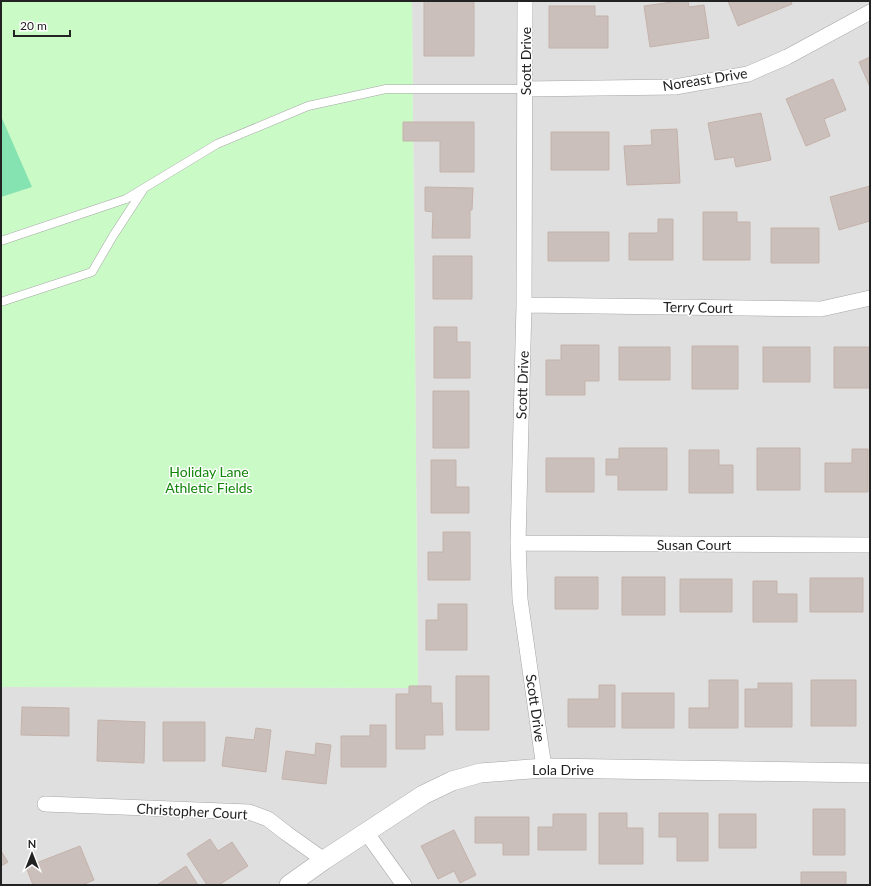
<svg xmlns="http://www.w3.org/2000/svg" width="871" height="886" font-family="Lato,sans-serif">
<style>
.residential{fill:#e0dfdf}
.park{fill:#cafbc6}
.pitch{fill:#85e2b1}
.building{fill:#cabfbb;stroke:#c4b2aa}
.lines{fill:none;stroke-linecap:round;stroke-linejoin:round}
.service-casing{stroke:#a6a6a6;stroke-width:9}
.minor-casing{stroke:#a6a6a6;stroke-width:16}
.tertiary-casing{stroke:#a6a6a6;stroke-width:20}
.service{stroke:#fff;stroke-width:8}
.minor{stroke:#fff;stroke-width:15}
.tertiary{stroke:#fff;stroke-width:19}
.labels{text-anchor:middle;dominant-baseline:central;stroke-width:3;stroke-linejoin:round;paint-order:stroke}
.street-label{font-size:14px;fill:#222;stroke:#fff}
.park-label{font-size:14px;fill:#118609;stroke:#fff}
</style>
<rect width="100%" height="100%" fill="#f2ede8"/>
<path class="residential" d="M412 1H870V885H1V687L418 688Z"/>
<path class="park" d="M1 1H412L418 688 1 687Z"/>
<path class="pitch" d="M1 116 32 187 1 197Z"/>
<path class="building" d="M424 1H474V56H424Z
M679 1H688L689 7 704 5 709 38 650 47 644 6Z
M728 1H791L792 4 738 26Z
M549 6H595V16H608V48H549Z
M870 57V87L859 62Z
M833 79 846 110 824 119 830 136 806 146 786 99Z
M761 113 771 160 736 167 734 157 715 160 708 123Z
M403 122H474V172H440V141H403Z
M677 129 680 183 627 185 624 146 652 145 651 130Z
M551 132H609V170H551Z
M870 186V221L839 230 830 197Z
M425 187 473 188 472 210H470V238H432L433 212 425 211Z
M703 212H737V222H750V260H703Z
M658 219H673V260H629V233H658Z
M771 228H819V263H771Z
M548 232H609V261H548Z
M433 256H472V299H433Z
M434 327H457V342H470V378H434Z
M561 345H599V381H585V395H546V360H561Z
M692 346H738V389H692Z
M619 347H670V380H619Z
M763 347H810V382H763Z
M834 347H870V388H834Z
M433 391H469V448H433Z
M619 448H667V490H618V475H606V459H619Z
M757 448H800V490H757Z
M852 449H868V492H825V463H852Z
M689 450H719V465H733V493H689Z
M546 458H594V492H546Z
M431 460H456V487H469V513H431Z
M443 532H470V580H428V552H443Z
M555 577H598V609H555Z
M622 577H665V615H622Z
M810 578H863V612H810Z
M680 579H732V612H680Z
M753 581H777V594H797V622H753Z
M438 604H467V650H426V620H438Z
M456 676H489V730H456Z
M709 680H738V728H689V708H709Z
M811 680H856V726H811Z
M758 683H792V727H745V689H758Z
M599 685H615V727H568V699H599Z
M409 686H431V703H442L443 735H425V749H396V694H409Z
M622 693H674V728H622Z
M22 707 69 708V736L21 735Z
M98 720 145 722 144 763 97 761Z
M163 722H205V761H163Z
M370 725H386V767H341V736H370Z
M256 728 271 730 266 772 222 766 226 737 254 740Z
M316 743 331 745 326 784 282 779 286 751 315 755Z
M813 809H845V855H813Z
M599 813H627V828H643V864H599Z
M659 813H708V861H677V837H659Z
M553 814H586V850H538V827H553Z
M719 814H756V848H719Z
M475 817H529V855H503V843H475Z
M454 830 476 875 460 883 454 871 438 879 421 846Z
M210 839 218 851 232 842 248 866 219 885H207L187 854Z
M80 846 94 880 82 885H33L26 867Z
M1 851 8 862 1 866Z
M186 866 198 885H157Z
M801 872H846V885H801Z"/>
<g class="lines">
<g class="service-casing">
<path id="service" d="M1 241 126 199 217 144 308 106 386 89H525
M1 302 92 272 113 236 143 190"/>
</g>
<g class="minor-casing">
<path id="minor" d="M525 1 524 305 518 543 520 599 544 768
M525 89 675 87 748 74 787 57 870 12
M524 305 821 309 870 298
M518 543 870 545
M45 804 249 812 268 819 286 833 324 860
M366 832 404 885"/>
</g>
<g class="tertiary-casing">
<path id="tertiary" d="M289 885 324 860 423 795 452 781 480 773 544 768 870 773"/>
</g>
<use href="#service" class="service"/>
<use href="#minor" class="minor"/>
<use href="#tertiary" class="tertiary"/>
</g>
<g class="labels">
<g class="street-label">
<text transform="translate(525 61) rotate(-90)">Scott Drive</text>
<text transform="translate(705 79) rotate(-9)">Noreast Drive</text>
<text transform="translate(698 307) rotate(1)">Terry Court</text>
<text transform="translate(522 385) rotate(-88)">Scott Drive</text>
<text x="694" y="544">Susan Court</text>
<text transform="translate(536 708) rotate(82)">Scott Drive</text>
<text x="563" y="769">Lola Drive</text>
<text transform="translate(192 811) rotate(3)">Christopher Court</text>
</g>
<g class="park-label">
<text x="209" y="471">Holiday Lane<tspan x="209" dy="16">Athletic Fields</tspan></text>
</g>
</g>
<rect width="871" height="886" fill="none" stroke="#222222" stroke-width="4"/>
<g transform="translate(32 854)" stroke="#ffffff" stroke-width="3" paint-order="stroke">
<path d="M0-3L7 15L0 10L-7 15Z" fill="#222222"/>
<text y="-6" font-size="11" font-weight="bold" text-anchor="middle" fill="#222222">N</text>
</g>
<path d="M14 30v6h56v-6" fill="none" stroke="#222222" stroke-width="2"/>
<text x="20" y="30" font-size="12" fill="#222222" stroke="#ffffff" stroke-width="3" paint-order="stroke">20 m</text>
</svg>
